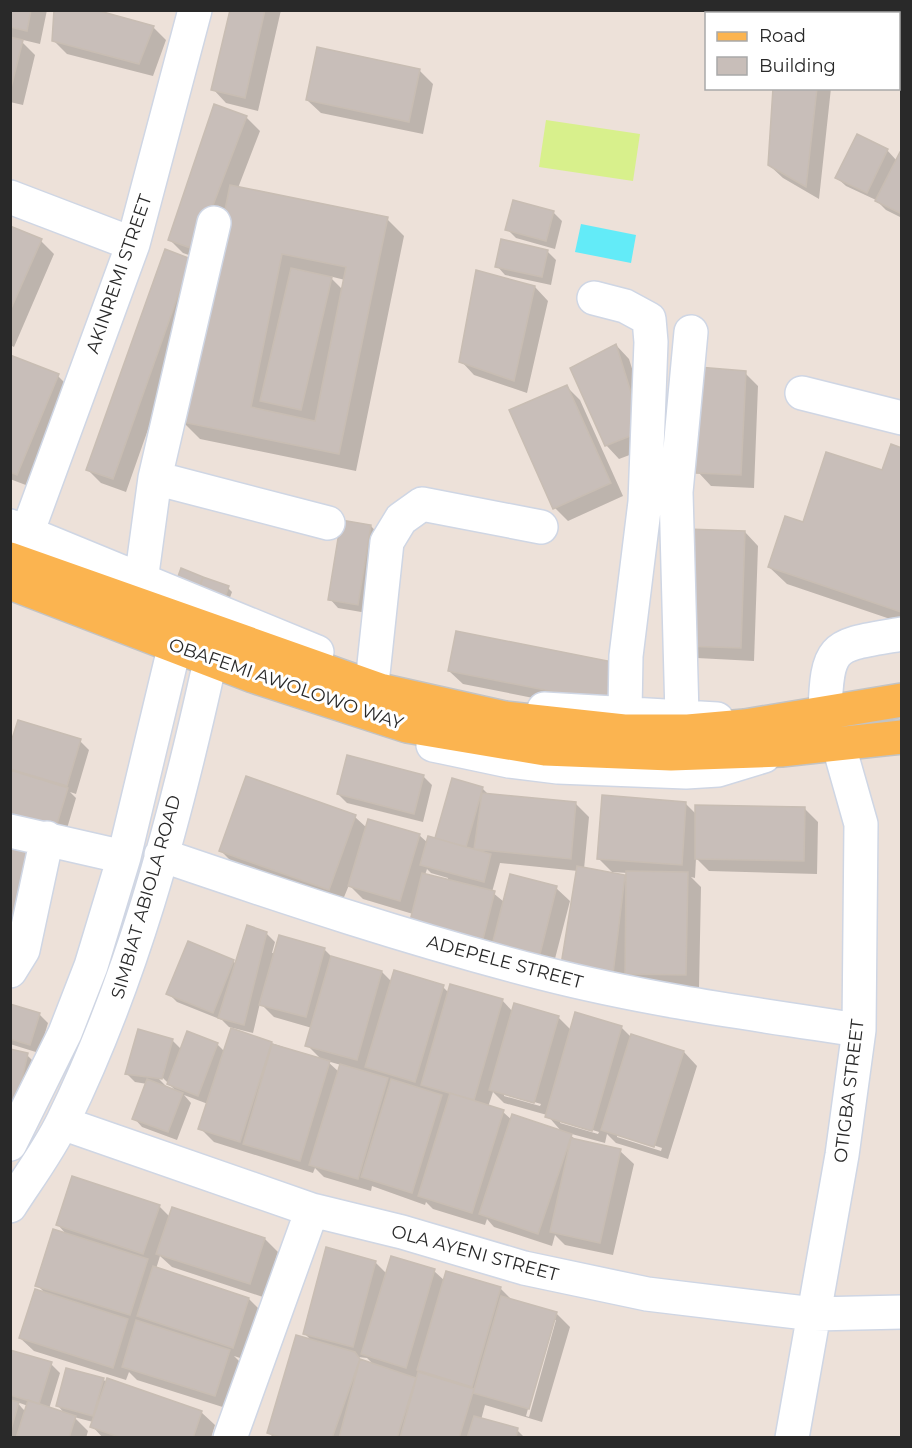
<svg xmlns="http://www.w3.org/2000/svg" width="912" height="1448" font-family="Montserrat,sans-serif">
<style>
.pitch{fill:#d8f08c}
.water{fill:#63ebf8}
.shadow{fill:#0003;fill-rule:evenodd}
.building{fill:#c8beb9;stroke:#c8bdb3;stroke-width:1.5;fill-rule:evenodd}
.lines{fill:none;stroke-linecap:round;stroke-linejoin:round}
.minor-casing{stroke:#cfd6e4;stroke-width:36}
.major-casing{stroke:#c3c3c3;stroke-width:36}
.minor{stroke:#fff;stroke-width:33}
.major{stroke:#fbb450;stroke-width:33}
.labels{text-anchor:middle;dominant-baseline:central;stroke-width:6;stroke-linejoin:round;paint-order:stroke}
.street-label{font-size:18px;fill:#292929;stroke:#fff}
</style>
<rect width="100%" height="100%" fill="#ede1d9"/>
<path class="pitch" d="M546 120 640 134 633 181 539 167Z"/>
<path class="water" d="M581 224 636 235 631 263 575 252Z"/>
<path class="shadow" d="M10 10H47L40 44 19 39 35 55 23 105 10 102Z
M232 10H281L258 111 226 103 213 89Z
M153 27 166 40 153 76 67 54 53 40Z
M419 70 433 84 423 134 321 113 307 100Z
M775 88H831L819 199 783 178 769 165Z
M246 117 260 131 238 188 387 219 404 236 356 471 200 439 183 422 209 262 183 253 170 240ZM329 276 345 280 343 290Z
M887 150 897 161 902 155V218L886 210 876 200 846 186 837 178Z
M553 212 562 221 555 249 516 238 507 229Z
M10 228 41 241 54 254 14 347 10 345Z
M166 251 203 273 126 492 101 483 88 470Z
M547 251 556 260 551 285 505 275 497 266Z
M535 287 548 301 527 393 474 375 461 361Z
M616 345 629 359 656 445 619 459 606 445Z
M10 352 11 357 58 376 71 389 31 487 10 479Z
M745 373 758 386 754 488 711 486 698 472Z
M566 386 580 400 623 496 568 521 555 508Z
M902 449V623L787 584 769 567 804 524 883 472Z
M371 526 379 535 367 613 338 608 330 599Z
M688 530 745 532 758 546 754 661 697 658Z
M182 570 228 588 232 592 228 603 178 582Z
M457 633 624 716 463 684 449 671Z
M80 741 89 750 76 794 70 792 76 798 63 842 10 825V751Z
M423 776 432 785 423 822 347 803 338 794Z
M482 788 489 795 576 804 589 817 584 869 624 876 628 880V873L612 872 598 858 685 803 696 814 805 809 818 822 817 874 709 871 696 858 695 878 691 877 701 887 699 988 640 987 628 974 626 986 576 978 578 871 500 863 492 892 504 902 556 888 570 901 551 974 413 914 363 899 349 885 342 902 234 864 221 851 355 817 367 828 419 835 428 843 436 840ZM427 869 431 873 448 878V881L425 875Z
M266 933 275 942 272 953 324 949 334 959 382 972 392 982 443 987 449 993 502 1000 513 1012 558 1017 571 1030 621 1027 632 1038 684 1052 697 1066 668 1159 616 1143 607 1134 605 1143 568 1133 576 1140 620 1151 634 1164 613 1255 565 1245 555 1235 552 1246 494 1227 487 1219 485 1225 433 1209 426 1202 425 1205 372 1186 371 1191 324 1177 315 1168 313 1173 214 1142 200 1128 208 1104 184 1095 191 1103 177 1140 142 1127 134 1118 147 1084 135 1082 126 1073 172 1040 182 1050 217 1044 225 1052 232 1030 322 1060 307 1045 312 1028 274 1017 260 1003 253 1033 229 1027 222 1020 177 1002 168 993 233 961 236 964ZM327 1061 341 1065 339 1072ZM158 1073 174 1089H169L155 1075ZM493 1092 504 1103 547 1115 562 1132 512 1120 503 1112 488 1107ZM504 1093 541 1104 540 1106 504 1096ZM560 1120 599 1132 598 1134 560 1123ZM617 1133 662 1148 661 1151 617 1137Z
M10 1005 39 1014 48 1023 39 1053 10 1044Z
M27 1055 36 1064 10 1114Z
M159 1206 170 1217 265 1239 278 1252 263 1297 172 1267 160 1256 156 1269 249 1299 262 1312 246 1360 234 1356 242 1364 229 1409 137 1380 129 1372 126 1380 34 1351 20 1338 46 1294 37 1285 67 1235 58 1225Z
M375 1262 387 1274 434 1271 445 1281 447 1273 501 1289 513 1301 556 1313 570 1327 542 1422 485 1405 481 1420 517 1430 525 1438H274L269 1433 313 1342 304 1333ZM553 1320H556L529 1417 526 1416ZM358 1357 367 1358 375 1366 362 1362Z
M10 1352 51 1364 60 1373 49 1409 66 1415 58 1406 103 1379 107 1383 201 1412 215 1425 211 1438H103L92 1426 93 1422 74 1417 88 1431 86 1438H10ZM17 1402 28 1406 26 1412 22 1408Z"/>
<path class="building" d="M10 10H31L27 31 10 27Z
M54 10H96L154 26 139 64 52 41Z
M230 10H265L245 98 211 90Z
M10 37 23 40 10 92Z
M898 42 902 43V87L898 86Z
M317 47 420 69 409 122 306 100Z
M773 88H817L806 187 768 165Z
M214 104 247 116 196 250 168 240Z
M857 134 888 149 867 193 835 178Z
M900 152 902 153V214L875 201Z
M230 185 388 217 339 454 182 422ZM282 254 346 267 315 421 251 407Z
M513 200 554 211 546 241 505 230Z
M10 226 42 239 10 311Z
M501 239 548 250 542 277 495 267Z
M165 249 191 259 113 479 86 470Z
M291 268 332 277 301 410 260 401Z
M476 270 535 286 514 381 459 362Z
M616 344 643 431 605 446 570 368Z
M10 355 59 374 17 475 10 472Z
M698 367 746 371 741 475 696 473Z
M567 385 611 483 553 509 509 410Z
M891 444 902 448 901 612 768 567 785 516 803 522 826 452 882 470Z
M341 520 371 525 358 605 328 600Z
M686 529 745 531 741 648 682 646Z
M181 568 203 577 198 590 176 582Z
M203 577 229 586 224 600 199 590Z
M456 631 618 663 611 703 448 671Z
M18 720 81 739 67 786 10 769V745Z
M347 755 424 775 414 814 337 794Z
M10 770 68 788 54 834 10 820Z
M246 776 356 815 329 890 219 851Z
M452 778 483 787 466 847 435 838Z
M482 793 576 802 571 859 474 849Z
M602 795 686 802 682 865 597 859Z
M695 805 805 807 804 861 695 859Z
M368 819 420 834 400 901 348 886Z
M10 836 28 839 10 955Z
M428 836 491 854 484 882 420 865Z
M577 866 625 875 613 974 561 965Z
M626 871 688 872 686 975 625 974Z
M422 873 495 891 482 943 409 925Z
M510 874 557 886 538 962 491 949Z
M247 925 267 932 244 1025 218 1018Z
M279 935 325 948 306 1017 259 1005Z
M188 941 234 960 213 1013 166 994Z
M331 956 382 971 357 1060 305 1046Z
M394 970 444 985 415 1082 365 1067Z
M450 984 503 999 474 1100 421 1085Z
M514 1003 559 1016 534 1103 489 1090Z
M10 1004 40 1013 30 1045 10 1039Z
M575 1012 622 1026 592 1131 545 1117Z
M231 1028 272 1042 240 1142 198 1129Z
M138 1029 173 1039 162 1079 125 1074Z
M187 1031 218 1043 198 1096 167 1084Z
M631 1034 684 1051 654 1147 601 1130Z
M272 1044 330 1061 300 1161 243 1144Z
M10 1049 28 1053 15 1109 10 1108Z
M340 1064 388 1078 358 1179 309 1165Z
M147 1079 183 1093 168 1132 132 1119Z
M391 1079 442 1095 412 1193 361 1177Z
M450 1093 504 1110 472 1213 418 1196Z
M512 1114 572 1134 538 1234 479 1214Z
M571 1138 621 1149 600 1243 550 1232Z
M72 1176 160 1205 143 1254 56 1225Z
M172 1207 265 1238 250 1284 156 1254Z
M53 1229 148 1259 130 1315 35 1286Z
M326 1247 376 1261 353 1347 303 1334Z
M391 1256 435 1269 406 1368 361 1354Z
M153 1266 249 1298 233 1348 137 1316Z
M446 1271 501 1287 472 1387 417 1370Z
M35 1289 128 1319 113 1368 19 1338Z
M501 1296 557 1312 529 1409 473 1393Z
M136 1320 230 1350 215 1396 122 1367Z
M296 1335 355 1352 360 1359 332 1438H283L267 1433Z
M10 1350 52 1362 39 1404 10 1395Z
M360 1359 416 1378 397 1438H339Z
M66 1368 104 1378 93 1416 56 1406Z
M418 1372 474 1389 459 1438H400Z
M107 1378 202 1411 193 1438H122L90 1427Z
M10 1400 19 1402 10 1433Z
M28 1400 76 1416 69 1438H16Z
M474 1416 518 1428 516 1438H467Z"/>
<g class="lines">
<g class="minor-casing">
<path id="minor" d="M10 197 133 244
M594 298 625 306 649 319 651 342 645 502 626 656 625 712
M802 393 902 418
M155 478 328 523
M10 526 317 652
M27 533 133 244 195 10
M141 581 155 478 214 223
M373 674 387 542 401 519 422 504 541 527
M544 709 717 719
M825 713C827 641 834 646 902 634
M682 715 676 492 691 332
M433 745 509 761 558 767 686 772 718 770 764 756
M10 831 124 857
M161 855C287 898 413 940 542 973 647 1000 753 1014 859 1030
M10 971 23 950 47 838
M62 1123 312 1210 402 1232 524 1268 647 1294 814 1314 902 1312
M10 1144 65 1033 91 966 124 857 171 661
M10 1206C28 1178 49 1150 63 1121 132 980 173 827 207 675
M230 1438 312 1210
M792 1438 842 1155 859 1030 861 824 838 743"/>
</g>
<g class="major-casing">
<path id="major" d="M10 559 380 690 505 718 624 731H688L745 726 902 700
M13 584 253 676 407 726 545 749 671 754 781 750 902 737"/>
</g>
<use href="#minor" class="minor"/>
<use href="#major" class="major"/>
</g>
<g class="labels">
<g class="street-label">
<text transform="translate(119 274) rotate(-71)">AKINREMI STREET</text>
<text transform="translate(286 684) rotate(19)">OBAFEMI AWOLOWO WAY</text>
<text transform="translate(146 897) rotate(-74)">SIMBIAT ABIOLA ROAD</text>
<text transform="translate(505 962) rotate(15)">ADEPELE STREET</text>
<text transform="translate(849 1091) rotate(-83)">OTIGBA STREET</text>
<text transform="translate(475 1253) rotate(15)">OLA AYENI STREET</text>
</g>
</g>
<rect width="912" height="1448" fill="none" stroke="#292929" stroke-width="24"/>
<rect x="705" y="12" width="195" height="78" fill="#ffffff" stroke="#a9a9a9" stroke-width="1.5"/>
<rect x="717" y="32" width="30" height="9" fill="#fbb450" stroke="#a9a9a9" stroke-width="1.5"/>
<text x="759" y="42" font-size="18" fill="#292929">Road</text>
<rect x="717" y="57" width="30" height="18" fill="#c8beb9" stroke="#a9a9a9" stroke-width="1.5"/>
<text x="759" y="72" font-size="18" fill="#292929">Building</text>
</svg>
